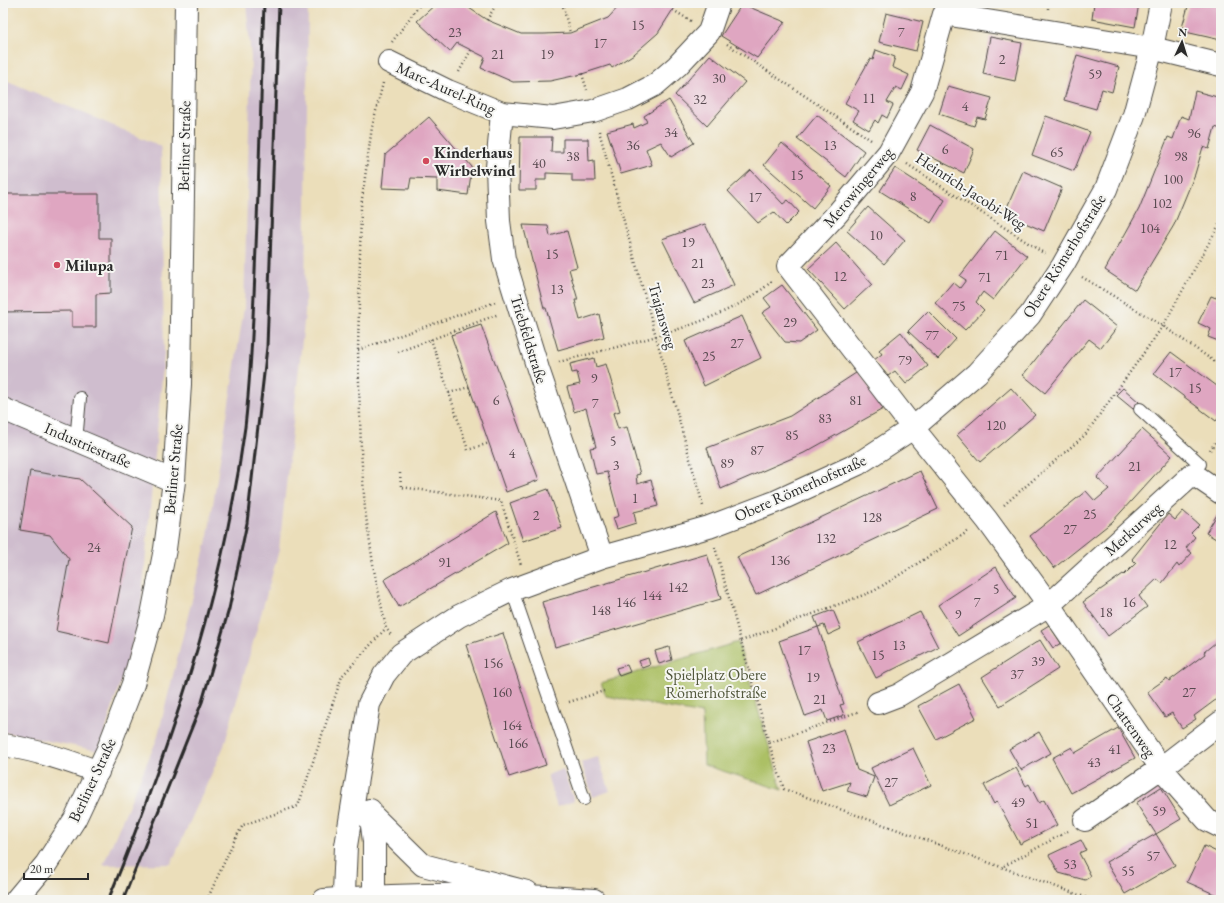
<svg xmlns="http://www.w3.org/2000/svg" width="1224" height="903" font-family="'EB Garamond',serif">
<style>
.industrial{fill:#cfbdce}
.green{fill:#acc065;stroke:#6c7648}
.building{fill:#dfa6c1}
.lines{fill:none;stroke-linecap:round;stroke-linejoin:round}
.service-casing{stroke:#484640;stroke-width:14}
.minor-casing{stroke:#484640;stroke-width:24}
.tertiary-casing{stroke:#484640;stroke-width:24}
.path{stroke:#484640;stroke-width:2.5;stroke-dasharray:1 3;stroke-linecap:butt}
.service{stroke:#fff;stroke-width:12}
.minor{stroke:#fff;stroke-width:22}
.tertiary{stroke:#fff;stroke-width:22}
.rail{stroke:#2b2b2b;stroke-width:3}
.poi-dot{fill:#d1495b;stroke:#f6f6f2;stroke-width:1.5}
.labels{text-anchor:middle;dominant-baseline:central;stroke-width:4;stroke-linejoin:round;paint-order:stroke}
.number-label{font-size:14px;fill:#584a50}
.street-label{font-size:16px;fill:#2b2b2b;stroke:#f6f6f2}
.poi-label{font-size:16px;font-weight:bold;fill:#2b2b2b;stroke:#f6f6f2;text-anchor:start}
.park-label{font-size:16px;fill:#52583c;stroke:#f6f6f2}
</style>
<rect width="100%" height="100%" fill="#f6f6f2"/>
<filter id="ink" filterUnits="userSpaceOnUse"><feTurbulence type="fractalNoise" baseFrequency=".025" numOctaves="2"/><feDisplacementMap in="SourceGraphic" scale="8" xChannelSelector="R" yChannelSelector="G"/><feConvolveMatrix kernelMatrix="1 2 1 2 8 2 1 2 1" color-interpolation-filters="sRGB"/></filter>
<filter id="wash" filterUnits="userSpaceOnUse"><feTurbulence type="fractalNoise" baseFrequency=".012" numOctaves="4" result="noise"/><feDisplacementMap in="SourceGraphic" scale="16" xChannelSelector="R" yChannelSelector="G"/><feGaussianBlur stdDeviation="0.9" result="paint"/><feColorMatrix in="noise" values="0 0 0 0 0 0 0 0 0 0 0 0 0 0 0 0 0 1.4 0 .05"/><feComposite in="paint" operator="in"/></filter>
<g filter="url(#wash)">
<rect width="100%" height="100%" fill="#ebdeba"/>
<path class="industrial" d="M246 3H308L305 313 279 550 224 746 171 864 103 865 157 739 208 536 244 308 251 57Z
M3 79 161 146 164 355 140 619 99 751 3 732Z
M598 757 610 791 593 797 581 762Z
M563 769 574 801 557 807 547 775Z"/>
<path class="green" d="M738 642 782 790 704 765 702 714 606 696 601 683Z"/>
<g id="blocks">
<path class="building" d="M437 3H464L469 8 487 20 521 34H544L570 33 608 18 622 3H677L658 33 634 54 612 68 610 65 582 74 550 81 513 82 481 68 485 57 457 43 450 52 417 21Z
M1094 3H1139L1135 27 1092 19Z
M1189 3H1221V40L1181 31Z
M742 4 785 22 757 58 721 36Z
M886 13 923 22 916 51 879 42Z
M990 37 1022 43 1015 81 983 74Z
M876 50 895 57 892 67 909 75 902 90 896 87 887 102 893 105 887 118 882 115 878 123 875 120 869 130 853 120 859 111 845 103 870 59 873 60Z
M710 55 745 82 707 126 675 95Z
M1077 55 1119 67 1112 92 1102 89 1096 109 1064 100Z
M948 86 992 98 985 119 977 117 974 126 939 114Z
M1195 91 1221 98V129L1215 127 1209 149 1203 147 1195 174 1174 225 1135 290 1105 270 1139 209 1168 137 1173 139 1181 116 1189 119Z
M669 100 694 143 671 157 661 142 646 149 652 165 621 174 607 131 633 124 634 128 647 122 644 116Z
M817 115 864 151 846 177 797 139Z
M1046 116 1090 132 1074 171 1032 155Z
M429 117 472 167 468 195 437 191V179L411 178 409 189 382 188 385 155Z
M930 125 974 149 964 173 917 150Z
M520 137H552L551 152H563V139H588L589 161 594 160 595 181H572V174L546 173V180H536V190H519Z
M782 143 831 186 813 208 764 165Z
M895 168 945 200 931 223 880 191Z
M751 170 783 204 788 200 799 212 786 225 774 212 758 223 728 191Z
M1023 171 1062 188 1044 231 1004 214Z
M3 194H99V238H111V293L96 294V327H72V311L3 312Z
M868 207 905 240 884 264 847 231Z
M705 224 734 285 694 303 662 239Z
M523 225 548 226 550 236 567 231 577 267 569 269 578 300H575L580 320 599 314 604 337 558 350 546 308H544Z
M995 231 1027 256 993 300 983 292 976 302 984 310 965 330 935 303 953 282 960 288 966 280 960 276Z
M836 243 872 284 845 309 808 269Z
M782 285 817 330 799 343 785 342 762 313 771 307 764 298Z
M1221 291V342L1208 337 1211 329 1198 323 1211 296 1216 298Z
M1083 300 1117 327 1101 348 1089 339 1045 393 1023 375Z
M928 311 956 339 938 359 908 331Z
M742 316 761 358 704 386 685 341Z
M481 325 539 480 506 492 451 335Z
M901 332 928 366 906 384 895 371 888 376 874 360 882 354 879 350Z
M1171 352 1221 389V415L1216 421 1154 374Z
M594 358 596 367 606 364 620 411 613 413 618 429 627 427 640 474 636 475 637 484 651 480 658 506 634 512 636 523 617 529 613 518 619 516 607 472 596 474 590 448 596 447 586 408 574 412 567 387 580 384 577 372 572 373 570 364Z
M859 371 883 409 804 453 721 489 707 448 790 416Z
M1011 388 1035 415 980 462 957 435Z
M1123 388 1139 402 1133 409 1116 395Z
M1142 429 1172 456 1112 522 1054 568 1030 536 1086 491 1095 501 1109 489 1097 478Z
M30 471 80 479 132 527 109 643 56 631 69 559 50 535 20 530Z
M920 471 938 509 756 595 737 557Z
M548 489 562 528 523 541 510 503Z
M1221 508V542L1206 533Z
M1183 511 1199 525 1191 533 1195 537 1186 548 1192 553 1179 567 1177 564 1162 583 1157 579 1139 596 1147 607 1108 636 1083 602 1123 574 1124 575 1136 563 1132 559 1168 514 1175 520Z
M496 512 508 543 399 607 384 580Z
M707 554 721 599 555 647 542 602Z
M996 567 1016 598 958 636 938 605Z
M833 610 841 629 828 635 824 625 818 627 814 617Z
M920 612 938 647 876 678 858 642Z
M1049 625 1061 643 1053 648 1041 630Z
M818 627 844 704 840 705 844 715 827 721 823 710 805 716 779 641Z
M503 633 546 765 509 777 466 645Z
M1221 638V696L1194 716 1196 719 1182 728 1172 713 1165 717 1147 692 1167 678 1169 681 1205 654 1204 652Z
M1040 640 1058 669 1000 706 982 677Z
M669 647 672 660 659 664 655 651Z
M648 658 650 665 642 668 639 661Z
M627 665 630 672 619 676 616 668Z
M959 684 976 718 936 739 918 706Z
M1118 728 1135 758 1071 793 1052 758 1072 747 1075 753Z
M844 729 857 770 874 777 867 797 847 791 850 782 822 791 806 742Z
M1039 732 1051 753 1021 770 1009 749Z
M913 748 931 785 889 805 871 768Z
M1016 768 1026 786 1029 784 1039 803 1044 800 1057 825 1020 844 997 801 994 804 984 785Z
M1161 787 1181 819 1156 834 1136 803Z
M1156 834 1175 865 1125 894 1106 862Z
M1081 840 1086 850 1079 853 1091 876 1085 880 1059 873 1049 855Z
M1204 846 1221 854V897L1187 882Z"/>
</g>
</g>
<g filter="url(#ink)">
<use href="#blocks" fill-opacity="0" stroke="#484640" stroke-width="1"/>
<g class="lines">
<g class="service-casing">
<path id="service" d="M1140 409 1200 464
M76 441 80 398
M512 590 584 799"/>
</g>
<g class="minor-casing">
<path id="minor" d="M389 62 448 91 502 113 553 118 593 111 628 99 655 85 677 66 709 32 719 3
M502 113 497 167 499 221 504 259 538 369 602 557
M3 409 174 481
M878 703 899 695 1049 605 1193 474 1221 493
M1221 722 1161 768 1207 820 1221 827
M370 810 374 842V900
M372 815 423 865 527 892
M1085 820 1161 768 1049 605 987 520 913 428 788 266 837 214 889 152 922 92 944 14 1152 48 1221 65
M344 892 346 846 369 704 384 675 401 654 459 616 512 590 602 557 709 527 775 502 858 464 913 428 977 373 1030 315 1063 265 1106 189 1134 115 1152 48 1161 3
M16 900 46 864 75 819 108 749 133 684 152 615 165 549 174 481 180 384 186 3"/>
</g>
<g class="tertiary-casing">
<path id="tertiary" d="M3 745C36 750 67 760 98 772
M324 900C413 893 505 893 594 900"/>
</g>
<path class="path" d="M562 3 570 33
M1048 9V3
M673 10 691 21
M487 20 497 3
M392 42 421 3
M727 44 871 140
M459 72 471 50
M582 74 587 90
M383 83 372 127 361 206 358 350 361 450 365 510 374 570 386 628 391 635
M599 131 703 506
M907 164 1045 254
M1082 277 1163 326 1221 366
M431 339 468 450 489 443
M358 350 496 302
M398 352 499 314
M559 362C621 345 728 324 773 280
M449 393 469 387
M1210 450 1221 434
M400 473 401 487 501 501 521 565
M1004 505 1085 435 1163 326 1221 221
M715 547 769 743 860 711
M741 641 874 591 969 531
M569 702 604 691
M769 743 784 789 1093 900
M1004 866 1068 831
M207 900 233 843 243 825 298 806 342 676 386 628"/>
<use href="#service" class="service"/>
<use href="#minor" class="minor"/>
<use href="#tertiary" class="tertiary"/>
<path class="rail" d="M108 900C126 859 141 817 156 775 197 661 229 548 245 427 251 375 253 323 255 271 259 181 261 92 264 3
M123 900 202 702 229 609 247 523 267 347 279 3"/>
</g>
</g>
<g class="poi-dot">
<circle cx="426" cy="161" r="4"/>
<circle cx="57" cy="265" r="4"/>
</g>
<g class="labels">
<g class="number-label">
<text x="638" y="25">15</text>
<text x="455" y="32">23</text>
<text x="901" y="32">7</text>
<text x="600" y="43">17</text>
<text x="498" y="54">21</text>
<text x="547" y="54">19</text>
<text x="1002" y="59">2</text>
<text x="1095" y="74">59</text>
<text x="719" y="78">30</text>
<text x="869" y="98">11</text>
<text x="700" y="99">32</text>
<text x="965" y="106">4</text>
<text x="671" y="132">34</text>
<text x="1194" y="133">96</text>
<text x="633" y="145">36</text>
<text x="830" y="145">13</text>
<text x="945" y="149">6</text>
<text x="1057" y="152">65</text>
<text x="573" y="156">38</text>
<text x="1181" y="156">98</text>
<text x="539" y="163">40</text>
<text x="797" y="175">15</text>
<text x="1173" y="179">100</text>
<text x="913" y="196">8</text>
<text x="755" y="197">17</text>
<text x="1162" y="203">102</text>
<text x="1150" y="228">104</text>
<text x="876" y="235">10</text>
<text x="688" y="242">19</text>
<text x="552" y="254">15</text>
<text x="1002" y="255">71</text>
<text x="698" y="263">21</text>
<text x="840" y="276">12</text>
<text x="985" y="277">71</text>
<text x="708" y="283">23</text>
<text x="557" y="289">13</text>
<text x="959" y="306">75</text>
<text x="790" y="322">29</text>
<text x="932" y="335">77</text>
<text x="737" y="343">27</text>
<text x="709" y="356">25</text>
<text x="905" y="360">79</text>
<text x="1175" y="372">17</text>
<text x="594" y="378">9</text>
<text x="1195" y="388">15</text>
<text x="496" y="400">6</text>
<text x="856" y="400">81</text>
<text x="595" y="403">7</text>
<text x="825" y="418">83</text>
<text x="996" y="425">120</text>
<text x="792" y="435">85</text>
<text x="613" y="441">5</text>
<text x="757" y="450">87</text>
<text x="512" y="453">4</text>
<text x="727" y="463">89</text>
<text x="616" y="465">3</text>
<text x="1135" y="466">21</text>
<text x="635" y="498">1</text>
<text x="1090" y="514">25</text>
<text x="536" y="515">2</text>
<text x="872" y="517">128</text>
<text x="1070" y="529">27</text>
<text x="826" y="538">132</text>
<text x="1170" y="544">12</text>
<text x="94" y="547">24</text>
<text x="780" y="560">136</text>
<text x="445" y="562">91</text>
<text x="678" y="587">142</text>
<text x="996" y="589">5</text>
<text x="652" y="595">144</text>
<text x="626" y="602">146</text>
<text x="977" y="602">7</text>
<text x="1129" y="602">16</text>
<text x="601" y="610">148</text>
<text x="1106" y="612">18</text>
<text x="958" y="614">9</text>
<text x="899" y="645">13</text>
<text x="804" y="650">17</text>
<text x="878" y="655">15</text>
<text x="1038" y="661">39</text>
<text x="493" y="663">156</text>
<text x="1017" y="674">37</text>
<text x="813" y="677">19</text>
<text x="502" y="692">160</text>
<text x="1189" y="692">27</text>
<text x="820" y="699">21</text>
<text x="512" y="725">164</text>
<text x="518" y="743">166</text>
<text x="829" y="748">23</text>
<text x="1115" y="749">41</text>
<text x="1094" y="762">43</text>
<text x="891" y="782">27</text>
<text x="1018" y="802">49</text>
<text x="1159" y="811">59</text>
<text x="1032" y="823">51</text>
<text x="1153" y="856">57</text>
<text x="1070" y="864">53</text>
<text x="1128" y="871">55</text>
</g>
<g class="street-label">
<text transform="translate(446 88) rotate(24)">Marc-Aurel-Ring</text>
<text transform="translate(184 146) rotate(-89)">Berliner Straße</text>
<text transform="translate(858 187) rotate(-50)">Merowingerweg</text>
<text transform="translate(971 191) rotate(33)">Heinrich-Jacobi-Weg</text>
<text transform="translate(1064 256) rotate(-58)">Obere Römerhofstraße</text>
<text transform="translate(663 316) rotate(74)">Trajansweg</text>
<text transform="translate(529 339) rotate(73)">Triebfeldstraße</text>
<text transform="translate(88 445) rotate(23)">Industriestraße</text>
<text transform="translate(173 469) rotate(-85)">Berliner Straße</text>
<text transform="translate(800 488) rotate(-24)">Obere Römerhofstraße</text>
<text transform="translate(1133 529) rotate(-42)">Merkurweg</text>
<text transform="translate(1131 725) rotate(55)">Chattenweg</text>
<text transform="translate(92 780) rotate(-65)">Berliner Straße</text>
</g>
<g class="poi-label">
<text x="434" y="152">Kinderhaus<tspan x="434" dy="18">Wirbelwind</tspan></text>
<text x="65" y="265">Milupa</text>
</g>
<g class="park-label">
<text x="716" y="674">Spielplatz Obere<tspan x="716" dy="18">Römerhofstraße</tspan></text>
</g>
</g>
<rect width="1224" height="903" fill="none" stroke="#f6f6f2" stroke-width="16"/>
<g transform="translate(1182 42) rotate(4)" stroke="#f6f6f2" stroke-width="3" paint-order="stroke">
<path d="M0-3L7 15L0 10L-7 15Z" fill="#2b2b2b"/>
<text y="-6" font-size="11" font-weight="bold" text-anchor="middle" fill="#2b2b2b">N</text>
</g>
<path d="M24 873v6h64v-6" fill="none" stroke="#2b2b2b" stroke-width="2"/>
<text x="30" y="873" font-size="12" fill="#2b2b2b" stroke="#f6f6f2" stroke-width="3" paint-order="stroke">20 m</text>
</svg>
